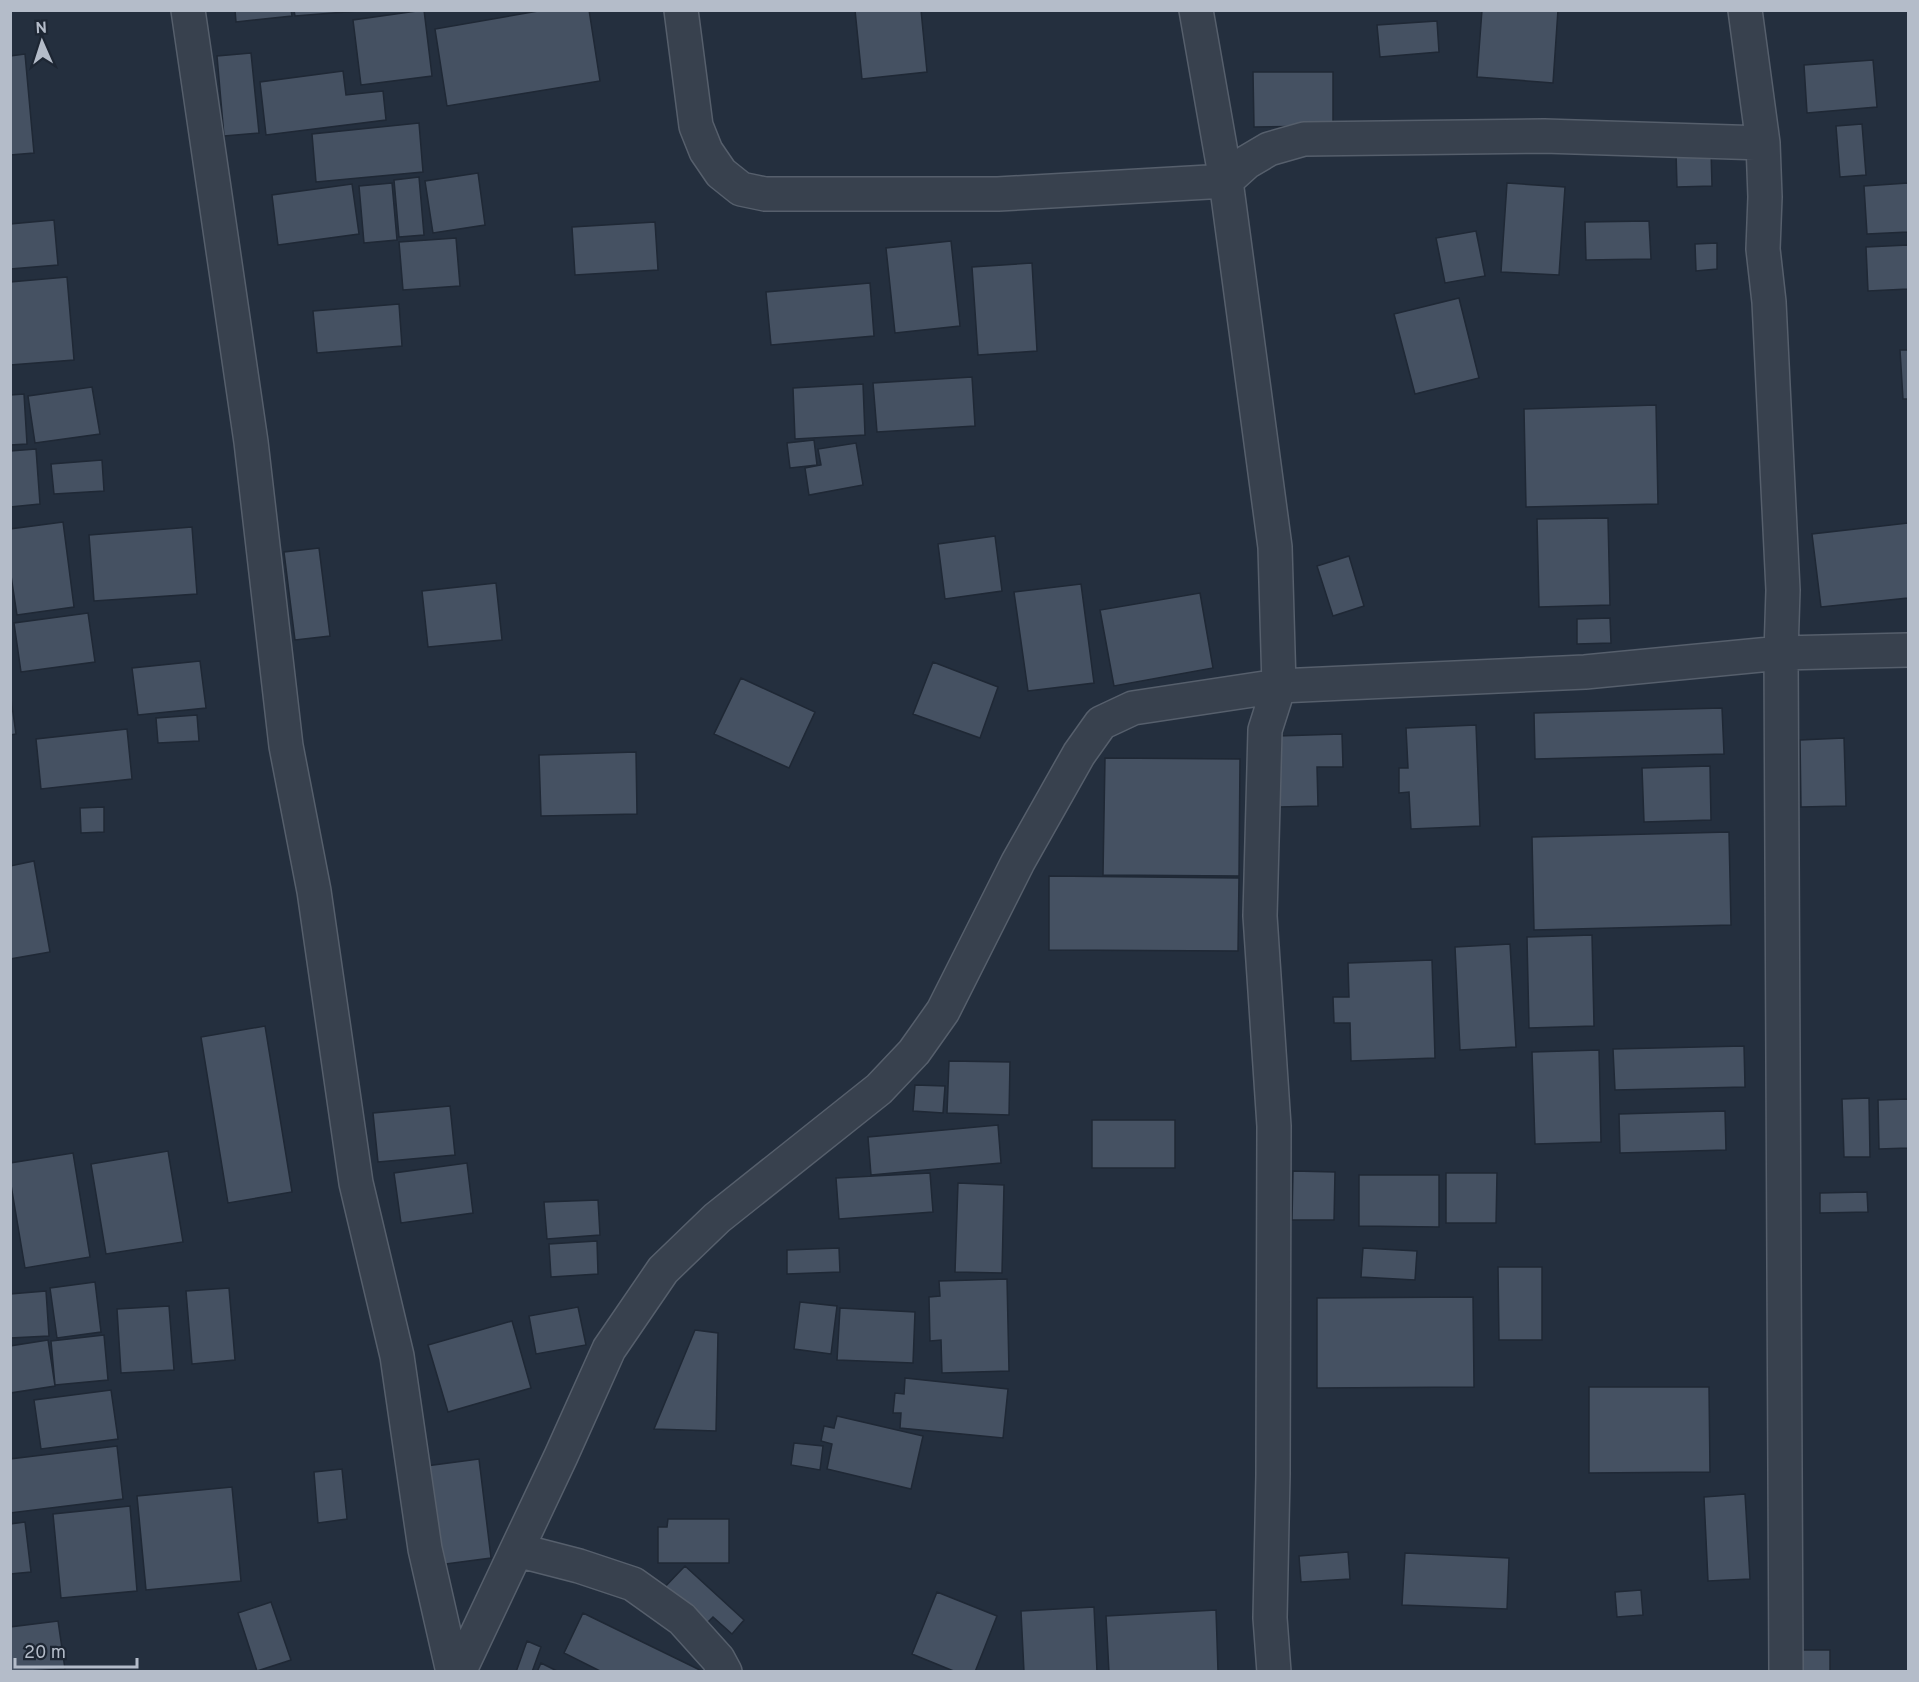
<svg xmlns="http://www.w3.org/2000/svg" width="1919" height="1682" font-family="Overpass,sans-serif">
<style>
.building{fill:#455162;stroke:#1f2835;stroke-width:1.5}
.lines{fill:none;stroke-linecap:round;stroke-linejoin:round}
.minor-casing{stroke:#565f6c;stroke-width:36}
.minor{stroke:#38414e;stroke-width:33}
</style>
<rect width="100%" height="100%" fill="#242f3e"/>
<path class="building" d="M235 10H291L292 16 236 22Z
M294 10H358V11L295 16Z
M424 10 432 76 361 85 353 20Z
M544 10H589L600 81 447 106 435 29Z
M855 10H921L927 72 862 79Z
M1482 10H1558L1553 83 1477 77Z
M1437 21 1439 52 1380 57 1377 25Z
M251 53 259 133 224 136 217 56Z
M25 54 34 153 10 155V56Z
M1873 60 1877 107 1807 113 1804 65Z
M343 71 346 95 383 91 386 120 266 135 260 82Z
M1253 72H1333V126L1254 127Z
M419 123 423 172 316 182 312 134Z
M1862 124 1866 175 1840 177 1836 126Z
M1711 151 1712 186 1677 187 1676 152Z
M478 173 485 225 433 233 425 181Z
M419 177 424 235 399 237 394 180Z
M392 183 397 240 364 243 359 186Z
M1507 183 1565 187 1559 275 1501 272Z
M1908 183V232L1867 234 1864 186Z
M352 184 359 234 278 245 272 195Z
M54 220 58 265 10 269V224Z
M1649 221 1651 259 1586 260 1585 222Z
M655 222 658 270 575 275 572 227Z
M1476 231 1485 276 1445 283 1436 238Z
M456 238 460 286 403 290 399 242Z
M951 241 960 326 895 333 886 248Z
M1717 243V269L1696 271 1695 244Z
M1908 245V289L1868 291 1866 247Z
M1032 263 1037 351 978 355 972 267Z
M67 277 74 360 10 365V282Z
M870 283 874 336 771 345 766 292Z
M1459 298 1479 378 1415 394 1394 314Z
M399 304 402 346 317 353 313 311Z
M1900 350H1908V399H1903Z
M972 377 975 426 877 432 873 383Z
M863 384 865 435 795 439 793 388Z
M92 387 100 434 35 443 28 396Z
M24 394 27 444 10 445V395Z
M1656 405 1658 504 1526 507 1524 409Z
M814 440 817 465 790 468 787 443Z
M856 443 863 485 809 495 805 468 821 465 818 449Z
M36 449 40 504 10 507V451Z
M102 460 104 491 54 494 51 464Z
M1608 518 1610 605 1539 607 1537 519Z
M63 522 74 607 17 615 10 569V529Z
M1908 523V598L1821 607 1812 534Z
M192 527 197 594 94 601 89 535Z
M995 536 1002 591 945 599 938 544Z
M319 548 330 636 295 640 284 552Z
M1349 556 1364 606 1333 616 1317 566Z
M496 583 502 640 428 647 422 591Z
M1081 584 1094 683 1028 691 1014 592Z
M1200 593 1213 668 1114 686 1100 610Z
M88 613 95 662 21 672 14 623Z
M1610 618 1611 643 1577 644V619Z
M200 661 206 708 138 715 132 668Z
M933 662 998 687 980 738 913 714Z
M741 678 815 712 789 768 714 734Z
M10 692 16 734 10 735Z
M1722 708 1724 754 1535 759 1534 713Z
M197 715 199 741 158 743 156 718Z
M1476 725 1480 826 1411 829 1409 792 1399 793V768H1408L1406 728Z
M127 729 132 779 41 789 36 739Z
M1342 734 1343 767H1317L1318 806 1279 807 1277 736Z
M1844 738 1846 806 1801 807 1800 740Z
M636 752 637 814 541 816 539 755Z
M1105 758 1240 759 1239 876 1103 875Z
M1710 766 1711 820 1644 822 1642 768Z
M104 807V832L81 833 80 808Z
M1729 832 1731 925 1534 930 1532 837Z
M34 861 50 952 10 959V866Z
M1049 876 1239 878 1238 951 1049 950Z
M1592 935 1594 1026 1529 1028 1527 937Z
M1510 944 1516 1047 1460 1050 1455 947Z
M1432 960 1435 1058 1351 1061 1350 1023H1334L1333 997H1349L1348 963Z
M265 1026 292 1192 228 1203 201 1037Z
M1744 1046 1745 1087 1615 1090 1613 1049Z
M1599 1050 1601 1142 1535 1144 1532 1052Z
M949 1061 1010 1062 1009 1115 947 1113Z
M915 1085 945 1086 943 1113 913 1111Z
M1869 1098 1870 1157H1844L1842 1099Z
M1908 1099V1148L1879 1149 1878 1100Z
M450 1106 455 1155 378 1162 373 1113Z
M1725 1111 1726 1150 1620 1153 1619 1114Z
M1092 1120H1175V1168H1092Z
M998 1125 1001 1163 871 1175 868 1137Z
M168 1151 183 1242 106 1254 91 1164Z
M73 1153 90 1257 25 1268 10 1179V1163Z
M467 1163 473 1213 401 1223 394 1173Z
M1293 1171 1335 1172 1334 1220H1292Z
M930 1173 933 1212 839 1219 836 1178Z
M1446 1173H1497L1496 1223H1446Z
M1359 1175H1439V1227L1359 1226Z
M958 1183 1004 1185 1002 1273 955 1272Z
M1867 1192 1868 1212 1820 1213V1193Z
M598 1200 600 1235 547 1239 544 1202Z
M597 1241 598 1274 551 1277 549 1244Z
M839 1248 840 1272 787 1274V1250Z
M1363 1248 1417 1251 1415 1280 1361 1277Z
M1498 1267H1542V1340H1499Z
M1007 1279 1009 1371 942 1373 941 1340 930 1341 929 1297 940 1296 939 1281Z
M95 1282 101 1332 57 1338 50 1288Z
M229 1288 235 1360 192 1364 186 1291Z
M46 1291 49 1336 10 1338V1294Z
M1473 1297 1474 1387 1317 1388V1298Z
M800 1302 837 1306 831 1354 794 1349Z
M169 1306 174 1370 121 1373 117 1309Z
M578 1307 586 1345 536 1354 529 1316Z
M840 1308 915 1312 913 1363 837 1360Z
M512 1321 531 1388 448 1412 428 1345Z
M695 1330 718 1333 716 1431 654 1429Z
M104 1335 108 1380 55 1385 51 1341Z
M48 1340 55 1386 10 1393V1346Z
M905 1378 1008 1389 1003 1438 900 1428 901 1413H893L895 1393 904 1394Z
M1589 1387H1709L1710 1472 1589 1473Z
M111 1390 118 1439 41 1449 34 1400Z
M837 1416 923 1436 911 1489 827 1469 832 1444 821 1441 824 1426 834 1428Z
M794 1443 823 1446 820 1470 791 1465Z
M117 1446 123 1499 10 1513V1459Z
M479 1459 491 1558 438 1565 426 1466Z
M342 1469 347 1519 318 1523 314 1472Z
M232 1487 241 1581 146 1590 137 1496Z
M1745 1494 1750 1579 1708 1581 1704 1497Z
M130 1506 137 1591 61 1598 53 1514Z
M668 1519H729V1563H658V1527H667Z
M25 1522 31 1572 10 1574V1524Z
M1348 1552 1350 1579 1301 1582 1299 1556Z
M1405 1553 1509 1558 1507 1609 1402 1605Z
M685 1566 744 1620 732 1634 713 1617 702 1628 661 1591Z
M1641 1590 1643 1615 1617 1617 1615 1592Z
M937 1592 997 1616 975 1672H956L912 1654Z
M271 1602 291 1660 257 1671 238 1613Z
M1094 1607 1097 1672H1024L1021 1611Z
M1216 1610 1218 1671 1109 1672 1106 1616Z
M583 1613 704 1672H602L564 1653Z
M58 1621 65 1669 10 1672V1627Z
M527 1641 541 1647 532 1672H516Z
M1801 1650H1830V1672H1802Z
M541 1663 559 1672H537Z"/>
<g class="lines">
<g class="minor-casing">
<path id="minor" d="M188 10 251 442 286 746 314 891 356 1183 397 1356 425 1549 453 1672
M681 10 696 126 706 151 721 173 741 189 765 194H998L1226 181 1247 162 1269 149 1304 139 1544 136 1763 143
M1196 10 1226 181 1275 547 1279 686 1265 730 1260 916 1274 1126 1273 1475 1270 1618 1274 1672
M1745 10 1763 143 1765 197 1763 249 1769 302 1783 590 1781 653 1786 1672
M517 1550 579 1566 633 1584 682 1619 718 1659 725 1672
M459 1672 561 1456 609 1349 663 1270 717 1218 879 1089 914 1052 943 1011 1018 862 1079 754 1101 723 1133 708 1279 686 1585 672 1781 653 1908 650"/>
</g>
<use href="#minor" class="minor"/>
</g>
<rect width="1919" height="1682" fill="none" stroke="#b4bcc9" stroke-width="24"/>
<g transform="translate(42 42) rotate(357)" stroke="#1d2633" stroke-width="4.5" paint-order="stroke">
<path d="M0-4.5L10 22L0 15L-10 22Z" fill="#b4bcc9"/>
<text y="-9" font-size="16" font-weight="bold" text-anchor="middle" fill="#b4bcc9">N</text>
</g>
<path d="M15 1658v9h122v-9" fill="none" stroke="#b4bcc9" stroke-width="3"/>
<text x="24" y="1658" font-size="18" fill="#b4bcc9" stroke="#1d2633" stroke-width="4.5" paint-order="stroke">20 m</text>
</svg>
